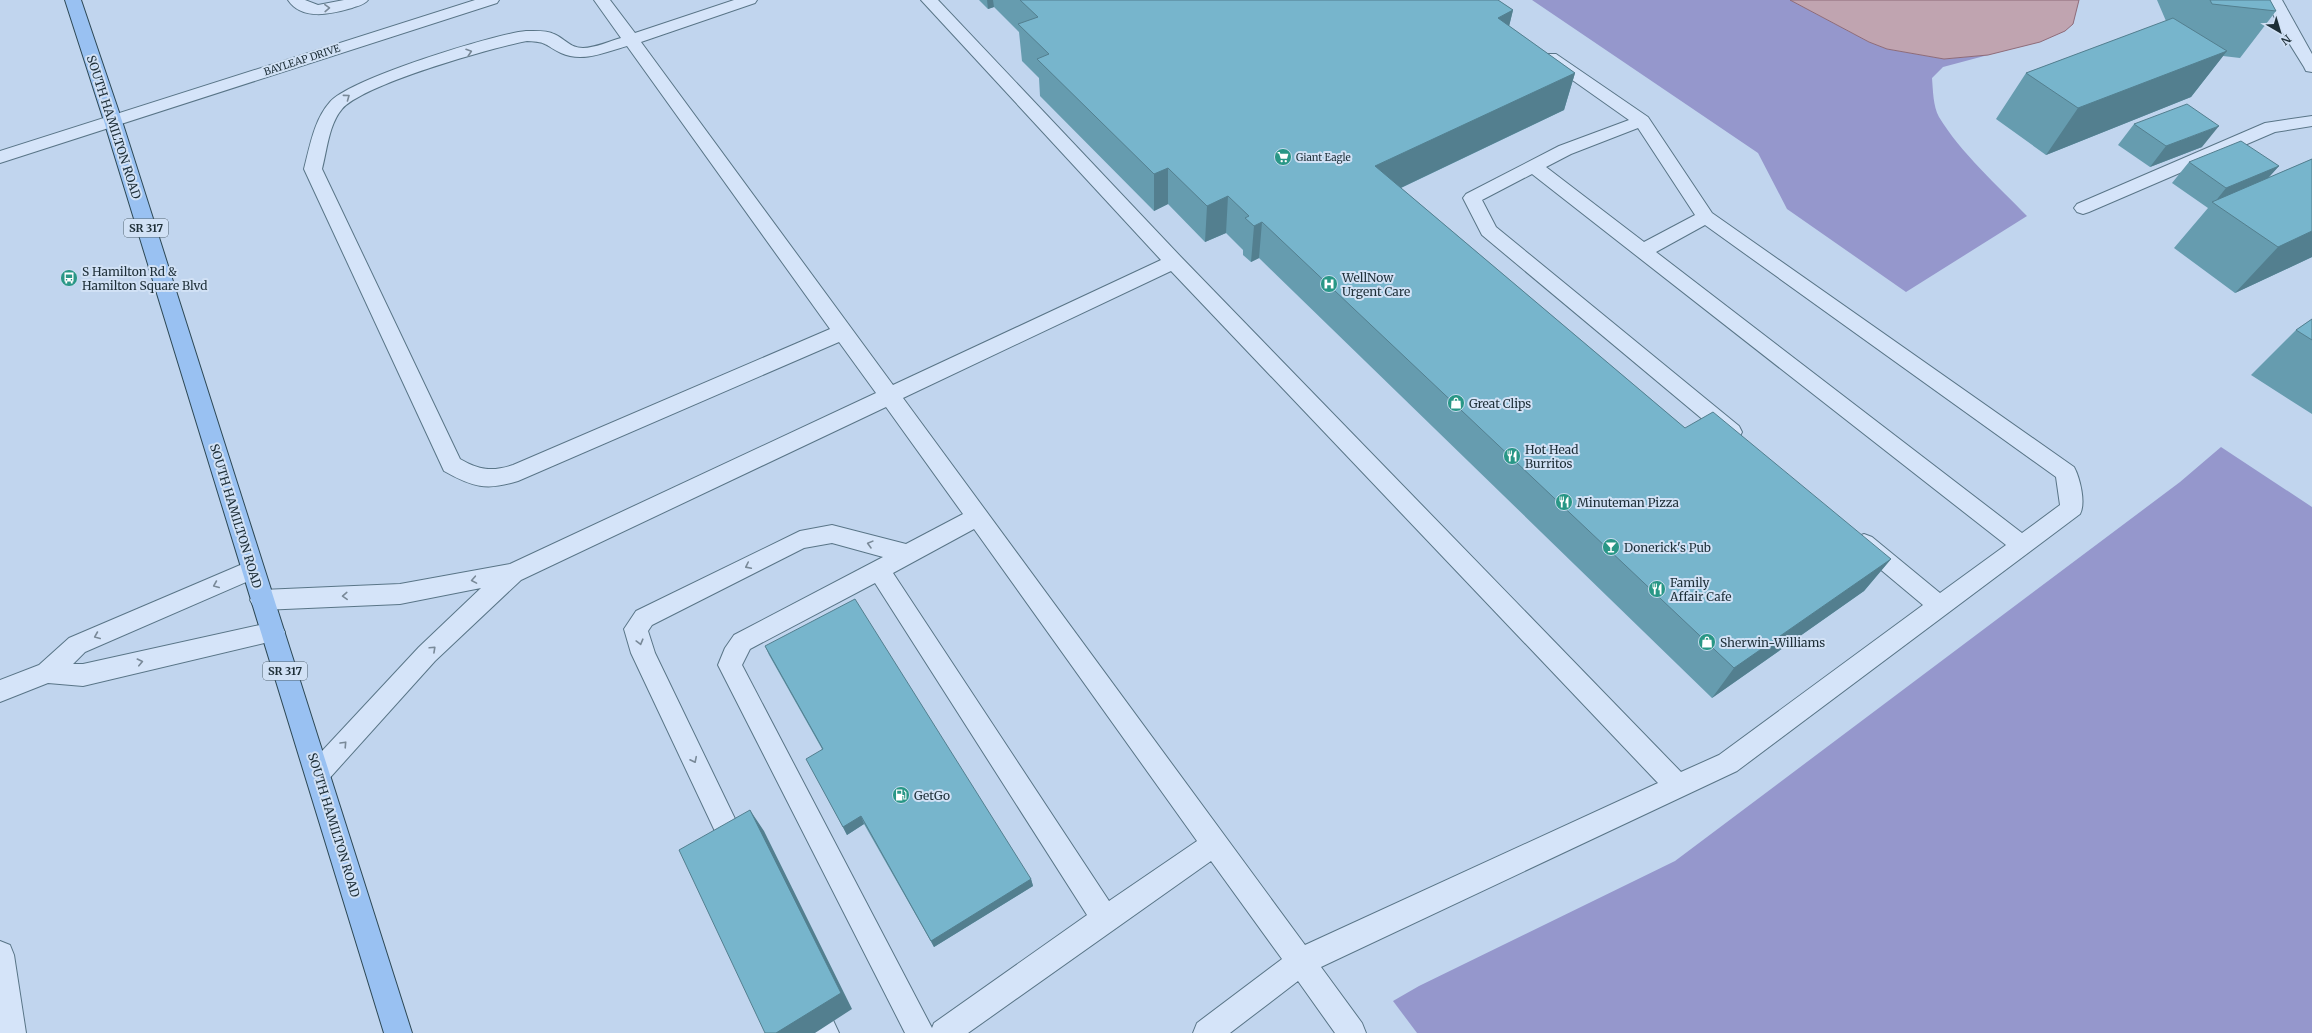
<svg xmlns="http://www.w3.org/2000/svg" width="2312" height="1033" font-family="Merriweather,serif">
<style>
.green{fill:#9597cc}
.water{fill:#c0a4b0;stroke:#8e6b79}
.lines{fill:none;stroke-linecap:round;stroke-linejoin:round}
.minor-casing{stroke:#597587;stroke-width:2}
.major-casing{stroke:#2d4855;stroke-width:2}
.minor{fill:#d5e4f9;fill-rule:evenodd}
.major{fill:#99c1f2;fill-rule:evenodd}
.wall{fill:#669caf}
.shaded-wall{fill:#537f8f}
.building{fill:#77b5cc;stroke:#537f8f}
.oneway{stroke:#798998}
.labels{text-anchor:middle;dominant-baseline:central;stroke-width:4;stroke-linejoin:round;paint-order:stroke}
.far-street-label{font-size:10px;fill:#1d2e37;stroke:#d1e1f5}
.far-poi-label{font-size:10px;fill:#1d2e37;stroke:#d1e1f5;text-anchor:start}
.shield{fill:#d1e1f5;stroke:#536470;stroke-width:1}
.shield-label{font-size:11px;font-weight:bold;fill:#1d2e37}
.street-label{font-size:12px;fill:#1d2e37;stroke:#d1e1f5}
.poi-label{font-size:12px;fill:#1d2e37;stroke:#d1e1f5;text-anchor:start}
</style>
<rect width="100%" height="100%" fill="#c1d5ee"/>
<path class="green" d="M1532 0H1790L1869 42 1887 49 1944 59 1988 55 1943 67 1932 78C1933 90 1933 106 1939 117 1960 152 1999 187 2027 216L1906 292 1787 209 1758 153Z
M2221 447 2312 507V1033H1417L1393 1001 1419 986 1675 861 2180 482Z"/>
<path class="water" d="M1790 0H2079L2073 24 2065 31 2040 42 1988 55 1944 59 1887 49 1869 42Z"/>
<g class="lines">
<g class="minor-casing">
<path id="minor" d="M288 0H305L318 5 344 0H368C364 5 357 6 352 8 331 14 302 21 288 0Z
M475 0H499L497 3 0 163V151Z
M594 0H610L635 33 734 0H757L755 3 641 42 893 385 1161 260 921 0H938L1181 257 1681 772 1719 755 1923 605 1856 549 1853 543 1856 537 1864 534 1872 537 1940 593 2006 545 1532 174 1482 200 1496 227 1739 426 1742 432 1739 438 1732 440 1725 438 1482 235 1463 198 1466 194 1559 146 1629 120 1544 60 1542 57 1544 54H1556L1648 117 1712 213 2074 467C2080 478 2086 503 2080 514L1737 771 1321 967 1362 1023 1366 1033H1335L1298 981 1230 1033H1193L1197 1023 1282 959 1211 861 968 1033H905L718 665 725 648 734 635 883 557 832 543 804 548 652 625 648 631 655 653 751 852 747 861 738 865 729 861 631 653 624 629 636 611 800 531 832 525 906 544 963 514 886 407 521 580 435 661 327 781 318 785 309 781 305 773 309 765 419 647 481 588 400 604 262 610 254 607 250 600 254 593 262 590 400 584 510 564 876 393 839 342 518 481C487 491 472 487 444 471L304 169C310 146 314 120 330 102 350 79 494 34 526 31 534 31 547 30 554 34 564 38 570 48 583 48 595 48 610 41 621 38ZM527 41C549 42 544 45 561 53 582 63 606 52 627 46L830 329 513 465C492 472 479 470 460 459L322 169C327 150 329 124 342 109 364 84 491 48 527 41ZM1638 128 1695 215 1644 242 1546 167 1571 154ZM1705 225 2056 477 2060 505 2022 533 1656 252ZM1171 271 1658 783 1305 945 903 398ZM974 529 1197 841 1109 901 893 573ZM875 583 1087 915 934 1023 932 1028 742 665 750 649Z
M2266 0H2282L2312 54V72L2306 71 2304 67 2281 30Z
M2312 116V126L2275 132 2089 212 2083 214 2077 212 2074 208 2077 204 2265 123Z
M252 560 260 562 263 569 260 576 85 652 73 664H83L273 622 281 625 285 632 281 639 83 686 48 683 0 702V680L39 665 69 638Z
M0 941 10 945 14 955 26 1033H0Z
M810 988 820 992 839 1033H810L796 1002 800 992Z"/>
</g>
<g class="major-casing">
<path id="major" d="M65 0H81L122 121 412 1033H384L104 121Z"/>
</g>
<use href="#minor" class="minor"/>
<use href="#major" class="major"/>
</g>
<path class="wall" d="M979 0H1498L1513 10 1509 26 1575 73 1564 110 1401 188 1685 428 1891 559 1864 591 1712 698 1259 258 1251 262 1243 255V250L1226 233 1205 242 1168 204 1154 211 1040 96 1039 78 1022 61 1019 32 994 7 988 9Z
M2157 0H2270L2276 11 2240 58 2223 56 2191 97 2046 155 1996 119 2026 73 2166 21Z
M2134 124 2202 147 2150 167 2118 145Z
M2312 159V257L2235 293 2174 248 2208 208 2172 183 2189 162 2279 166 2268 178Z
M2312 319V414L2251 375 2296 330Z
M765 646 1031 879 1033 886 934 947 864 824 847 835 811 767 822 749 769 655Z"/>
<path class="shaded-wall" d="M987 0H993L994 7 988 9Z
M1513 10 1504 47 1498 18Z
M2227 51 2191 97 2046 155 2078 108Z
M1575 73 1564 110 1369 203 1375 166Z
M2219 126 2202 147 2150 167 2166 146Z
M2279 166 2260 187 2214 203 2226 188Z
M1168 168V204L1154 211V174Z
M1228 196 1226 233 1205 242 1207 206Z
M1262 222 1259 258 1251 262 1254 226Z
M2312 231V257L2235 293 2278 247Z
M1891 559 1864 591 1712 698 1734 668Z
M750 810 764 831 852 1009 815 1033H776Z
M861 816 864 824 847 835 843 827Z
M1031 879 1033 886 934 947 931 941Z"/>
<path class="building" d="M1020 0H1498L1513 10 1498 18 1575 73 1375 166 1685 428 1713 412 1891 559 1734 668 1262 222 1254 226 1245 218 1249 216 1228 196 1207 206 1168 168 1154 174 1037 59 1049 54 1018 24 1038 17Z
M2210 0H2270L2276 11 2212 4Z
M2173 18 2227 51 2078 108 2026 73Z
M2187 104 2219 126 2166 146 2134 124Z
M2241 141 2279 166 2226 188 2189 162Z
M2312 159V231L2278 247 2212 202Z
M2312 319V340L2296 330Z
M855 599 1031 879 931 941 861 816 843 827 806 759 823 749 765 646Z
M750 810 841 993 776 1033H765L679 850Z"/>
<defs><path id="oneway-chevron" d="M-2-3.5L2.5 0L-2 3.5" fill="none" stroke-width="1.6" stroke-linecap="round" stroke-linejoin="round"/></defs>
<g class="oneway">
<use href="#oneway-chevron" transform="translate(327 8) rotate(-2)"/>
<use href="#oneway-chevron" transform="translate(469 52) rotate(-18)"/>
<use href="#oneway-chevron" transform="translate(347 97) rotate(-36)"/>
<use href="#oneway-chevron" transform="translate(870 544) rotate(-165)"/>
<use href="#oneway-chevron" transform="translate(748 566) rotate(154)"/>
<use href="#oneway-chevron" transform="translate(474 580) rotate(170)"/>
<use href="#oneway-chevron" transform="translate(216 585) rotate(157)"/>
<use href="#oneway-chevron" transform="translate(345 596) rotate(177)"/>
<use href="#oneway-chevron" transform="translate(97 636) rotate(157)"/>
<use href="#oneway-chevron" transform="translate(640 642) rotate(75)"/>
<use href="#oneway-chevron" transform="translate(433 649) rotate(-43)"/>
<use href="#oneway-chevron" transform="translate(140 662) rotate(-13)"/>
<use href="#oneway-chevron" transform="translate(344 744) rotate(-47)"/>
<use href="#oneway-chevron" transform="translate(694 760) rotate(64)"/>
</g>
<defs>
<g id="supermarket-disc" transform="scale(0.9)"><circle r="9.5" fill="#299786" stroke="#d1e1f5"/><path d="M-6-5.5h2.5l.6 2H6L4.5 2H-2.5L-4.4-4H-6ZM-1.5 3.2a1.3 1.3 0 1 0 .1 0ZM3 3.2a1.3 1.3 0 1 0 .1 0Z" fill="#fff"/></g>
<g id="bus-disc" transform="scale(0.9)"><circle r="9.5" fill="#299786" stroke="#d1e1f5"/><path d="M-5-6H5V4H4V6H2V4H-2V6H-4V4H-5ZM-3.5-4V0h7V-4ZM-3.5 1.2v1.5H-2V1.2ZM2 1.2v1.5H3.5V1.2Z" fill="#fff"/></g>
<g id="hospital-disc" transform="scale(0.9)"><circle r="9.5" fill="#299786" stroke="#d1e1f5"/><path d="M-5-5h3v3.5h4V-5h3V5h-3V1.5h-4V5h-3Z" fill="#fff"/></g>
<g id="shop-disc" transform="scale(0.9)"><circle r="9.5" fill="#299786" stroke="#d1e1f5"/><path d="M-5-2.5h2.3a2.7 3.5 0 0 1 5.4 0H5L5.5 6h-11ZM-1.5-2.5h3a1.5 2.3 0 0 0-3 0Z" fill="#fff"/></g>
<g id="restaurant-disc" transform="scale(0.9)"><circle r="9.5" fill="#299786" stroke="#d1e1f5"/><path d="M-5-6h1v4h1v-4h1v4h1v-4h1v5L-1.5 .5V6h-2V.5L-5-1ZM5-6V6H3V1.5H1.5Q1.5-4 5-6Z" fill="#fff"/></g>
<g id="bar-disc" transform="scale(0.9)"><circle r="9.5" fill="#299786" stroke="#d1e1f5"/><path d="M-6-5H6L.8 .8V4.5H3.5V6h-7V4.5H-.8V.8Z" fill="#fff"/></g>
<g id="fuel-disc" transform="scale(0.9)"><circle r="9.5" fill="#299786" stroke="#d1e1f5"/><path d="M-5.5-6h7V0h2V4h1.3V-2.5L3-4.5l.8-.8L6-3V5H2.5V1h-1V6h-7ZM-4.2-4.7v3.2H.2V-4.7Z" fill="#fff"/></g>
</defs>
<g fill-rule="evenodd">
<use href="#supermarket-disc" x="1283" y="157"/>
<use href="#bus-disc" x="69" y="278"/>
<use href="#hospital-disc" x="1329" y="284"/>
<use href="#shop-disc" x="1456" y="403"/>
<use href="#restaurant-disc" x="1512" y="456"/>
<use href="#restaurant-disc" x="1564" y="502"/>
<use href="#bar-disc" x="1611" y="547"/>
<use href="#restaurant-disc" x="1657" y="589"/>
<use href="#shop-disc" x="1707" y="642"/>
<use href="#fuel-disc" x="901" y="795"/>
</g>
<g class="labels">
<g class="far-street-label">
<text transform="translate(302 60) rotate(-18)">BAYLEAP DRIVE</text>
</g>
<g class="far-poi-label">
<text x="1296" y="157">Giant Eagle</text>
</g>
<g class="shield">
<rect x="124" y="219" width="44" height="18" rx="3"/>
<rect x="263" y="662" width="44" height="18" rx="3"/>
</g>
<g class="shield-label">
<text x="146" y="228">SR 317</text>
<text x="285" y="671">SR 317</text>
</g>
<g class="street-label">
<text transform="translate(114 127) rotate(72)">SOUTH HAMILTON ROAD</text>
<text transform="translate(236 516) rotate(73)">SOUTH HAMILTON ROAD</text>
<text transform="translate(334 825) rotate(73)">SOUTH HAMILTON ROAD</text>
</g>
<g class="poi-label">
<text x="82" y="271">S Hamilton Rd &amp;<tspan x="82" dy="14">Hamilton Square Blvd</tspan></text>
<text x="1342" y="277">WellNow<tspan x="1342" dy="14">Urgent Care</tspan></text>
<text x="1469" y="403">Great Clips</text>
<text x="1525" y="449">Hot Head<tspan x="1525" dy="14">Burritos</tspan></text>
<text x="1577" y="502">Minuteman Pizza</text>
<text x="1624" y="547">Donerick's Pub</text>
<text x="1670" y="582">Family<tspan x="1670" dy="14">Affair Cafe</tspan></text>
<text x="1720" y="642">Sherwin-Williams</text>
<text x="914" y="795">GetGo</text>
</g>
</g>
<g transform="translate(2280 32) rotate(142)" stroke="#d1e1f5" stroke-width="3" paint-order="stroke">
<path d="M0-3L7 15L0 10L-7 15Z" fill="#1d2e37"/>
<text y="-6" font-size="11" font-weight="bold" text-anchor="middle" fill="#1d2e37">N</text>
</g>
</svg>
